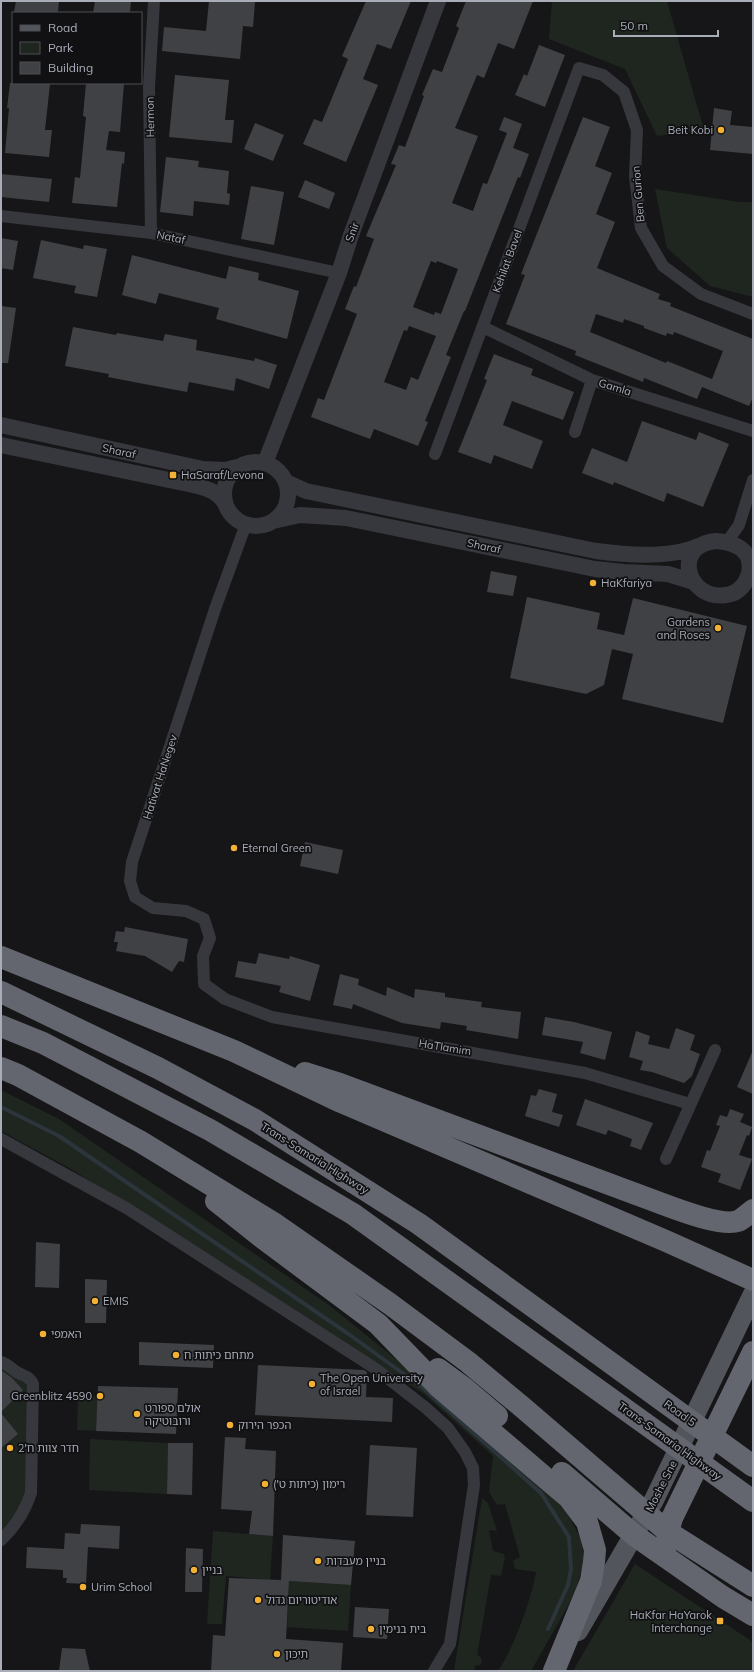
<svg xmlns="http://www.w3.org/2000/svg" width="754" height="1672" font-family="Mulish,'Noto Sans Hebrew',sans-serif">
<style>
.green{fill:#1e261f}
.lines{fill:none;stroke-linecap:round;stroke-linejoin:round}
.stream{stroke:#2c353c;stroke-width:4}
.building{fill:#404145;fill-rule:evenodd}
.minor{stroke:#37383d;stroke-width:12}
.tertiary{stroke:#37383d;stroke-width:16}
.primary{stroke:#53555c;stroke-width:20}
.motorway{stroke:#63666e;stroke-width:22}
.poi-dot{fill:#f2b134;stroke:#111113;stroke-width:1.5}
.labels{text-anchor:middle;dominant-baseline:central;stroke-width:3.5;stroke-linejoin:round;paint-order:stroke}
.street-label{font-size:11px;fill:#a8adb8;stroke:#111113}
.poi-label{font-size:11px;fill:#a8adb8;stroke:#111113;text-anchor:start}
</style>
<rect width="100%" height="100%" fill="#161618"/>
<path class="green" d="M552 1H667L704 130 657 136 625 69 549 39Z
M655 189 739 202H753V297L710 286 667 248Z
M1 1090 59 1119 329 1305 422 1380 565 1509 581 1539 584 1559 576 1592 531 1671H498C514 1648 531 1600 536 1572L515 1569 513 1561 520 1557 505 1504 497 1505 489 1492 493 1456 424 1394 71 1169 1 1131Z
M1 1366 28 1371 27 1490 24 1499 1 1536Z
M78 1396H98L96 1431 77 1430Z
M90 1439 168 1443 167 1494 89 1490Z
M482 1498 488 1503 497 1531 489 1530 493 1551 504 1554 505 1557 501 1576 491 1575 477 1655 481 1657 482 1662 480 1665 475 1666 474 1671H454Z
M213 1531 273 1536 270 1580 226 1576 222 1624H207Z
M635 1564 753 1642V1671H573Z
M289 1581 351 1585 348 1631 287 1627Z"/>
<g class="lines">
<path class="stream" d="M1 1107 59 1136 350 1335 423 1388 541 1493 569 1537 571 1569 568 1585 548 1629"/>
</g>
<path class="building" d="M16 1H59L58 13 14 12Z
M95 1H131L130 13H93Z
M209 1 255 2 253 27 243 26 240 59 162 51 164 27 206 31Z
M366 1H411L391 49 377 44 363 79 378 85 346 162 303 144 314 119 322 122 348 59 342 56Z
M466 1H533L514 49 498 43 484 78 477 75 455 128 478 136 452 203 473 211 483 183 487 184 507 133 499 130 504 117 522 124 513 148 529 154 520 178 518 177 465 311H464L446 355 451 357 425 421 428 422 418 446 374 429 370 439 311 417 318 398 324 400 357 314 345 309 354 286 356 287 374 239 366 236 396 165 391 164 399 145 405 147 424 96 422 95 433 69 442 72 459 28 456 26ZM431 261 436 263 437 261 458 269 441 314 435 312 434 315 413 307ZM409 326 436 336 418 380 411 377 406 390 384 382 404 330 407 331Z
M539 45 565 55 545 107 515 95 524 74 527 76Z
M175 75 229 80 225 120H234L232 143 169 137Z
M10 83 50 84 45 130H52L49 157 5 153 9 108H7Z
M86 83 124 84 120 132 109 131 106 150 125 152 124 164 122 163 117 207 72 203 75 177 80 178 86 117 83 116Z
M714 108 732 111 730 125 753 127V154L710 150Z
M583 117 610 127 595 166 612 173 596 214 615 222 597 268 660 294 658 299 671 303 670 306 753 339V397L749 406 702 387 697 399 644 378 643 382 575 355 576 351 506 324 525 275 521 274ZM596 314 623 323 624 319 644 326V328L666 336 667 333 673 335 674 332 723 351 712 379 667 361 666 363 590 332Z
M255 123 284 135 273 161 244 149Z
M166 157 199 161 198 167 229 171 227 193 230 194 229 205 194 201 193 216 160 212Z
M1 174 52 179 49 202 1 197Z
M305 180 335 193 329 209 298 197Z
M251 186 284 192 274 245 241 239Z
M1 238 18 241 13 270 1 268Z
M41 240 83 249 84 245 107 249 97 297 74 293 76 286 33 278Z
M132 255 226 279 229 266 259 273 258 280 299 291 287 339 216 319 219 308 159 293 156 304 122 295Z
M1 306 16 308 8 363H1Z
M73 327 116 335 117 333 163 341 165 334 197 340 196 350 254 361 255 358 277 365 269 389 236 378 234 391 189 382 187 392 144 384 108 377 109 374 65 366Z
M494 354 533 369 531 375 574 392 563 420 512 401 503 425 543 441 532 469 494 455 491 464 458 452 487 380 484 379Z
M642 421 696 440 699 432 729 444 703 507 667 493 664 502 614 482 613 485 582 473 592 448 627 462Z
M491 571 517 576 513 596 487 592Z
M527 597 600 613 597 629 624 635 633 598 747 626 723 723 622 699 633 654 612 649 604 685 586 694 510 678Z
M305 842 343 850 338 874 300 866Z
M125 927 188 939 184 962 179 961 172 972 145 956 116 951 118 942H114L116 931 124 932Z
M259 953 289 959 290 956 320 965 310 1001 279 992 281 986 235 977 238 961 256 964Z
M340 974 359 979 358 985 386 996 387 987 414 998 415 989 445 993V997L482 1002 481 1007 521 1012 518 1039 466 1030 467 1026 441 1022 440 1029 402 1023 353 1004 352 1009 333 1005Z
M545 1017 574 1022 612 1032 605 1060 580 1053 583 1042 542 1035Z
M676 1028 695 1035 690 1050 700 1054 692 1076 684 1083 652 1072 640 1070 643 1061 629 1057 636 1031 650 1036 648 1044 669 1049Z
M753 1050V1094L737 1087Z
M539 1089 557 1094 552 1112 563 1115 559 1127 525 1116 531 1095 536 1096Z
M585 1099 653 1123 641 1150 630 1146 632 1139 608 1130 606 1135 576 1125Z
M730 1109 744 1114 740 1122 752 1127 749 1136 747 1135 739 1155 752 1159 740 1190 718 1182 721 1174 701 1167 707 1150 710 1151 720 1126 716 1125 720 1115 727 1117Z
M36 1242 60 1244 59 1288 35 1287Z
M85 1279 107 1280 106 1323H85Z
M139 1342 214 1345 213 1368 139 1365Z
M258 1365 364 1370 367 1372 366 1397 393 1398 392 1422 255 1415Z
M1 1370 12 1378 23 1390 1 1412Z
M98 1386 178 1388 176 1434 96 1431Z
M1 1413 18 1434 1 1448Z
M225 1437 246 1438 245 1449 276 1451 273 1536 249 1534 252 1511 221 1509Z
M168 1443H193L192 1495 167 1494Z
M370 1445 417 1448 413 1517 366 1515Z
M81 1524 120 1526 119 1549 88 1547 86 1584 66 1583 67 1578H63V1570L26 1568 27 1547 64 1549 65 1533 80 1534Z
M283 1535 355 1541 351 1585 289 1581 286 1639 343 1643 341 1671H211L213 1635 225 1636 229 1578 281 1580Z
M186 1548 203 1549 202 1592H185Z
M355 1607 389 1609 387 1639 353 1637Z
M62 1648 85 1649 90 1671H59Z"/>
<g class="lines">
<path class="minor" d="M1 216 151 233 339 273
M151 233 149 87 154 1
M483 327 592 380 753 431
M575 432 592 380
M435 454 579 68 603 75 624 92 637 130 635 176 641 228 663 266 701 294 753 314
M246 524 215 609 132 862 130 881 135 897 153 908 186 911 204 919 210 938 203 956 204 984 225 999 272 1017 585 1073 690 1104
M727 542 739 525 753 480
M1 1139 128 1209 376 1369 426 1408 448 1428 465 1452 473 1468 474 1485 450 1644 434 1671
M666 1159 715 1050
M1 1362C7 1364 10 1367 15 1371 22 1376 29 1375 33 1384L31 1493C25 1511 15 1527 1 1540"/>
<path class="tertiary" d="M1 425 203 469 225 470 237 467
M1 445 193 485C206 488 217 491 225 503
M224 494a32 32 0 1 1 64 0a32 32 0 1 1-64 0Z
M265 463 339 273 351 235 438 1
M286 482 306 491 596 551C626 555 670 559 698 546
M273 521 300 515 346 518 595 569 624 572 668 574 694 582
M716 541C729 542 742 545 748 557 754 574 743 593 726 595 687 601 671 545 716 541Z"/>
<path class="primary" d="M578 1631 654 1500 753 1294"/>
<path class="motorway" d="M1 957 234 1051 341 1102 666 1241 753 1280
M1 992 158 1068 255 1120 419 1224 753 1466
M1 1026 43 1043 210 1130 353 1214 753 1501
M1 1068 18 1075 141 1142 275 1224 390 1304 468 1362 521 1406 668 1532 753 1586
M305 1073 340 1084 660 1203C676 1209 722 1227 738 1221 743 1219 749 1213 753 1210
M216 1201 260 1236 378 1324 440 1388 569 1498 587 1522 595 1550 594 1562 591 1581 554 1671
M438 1369 464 1388 497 1416
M562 1473 634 1535 723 1597 753 1615
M667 1544 668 1532 672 1518 753 1352"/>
</g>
<g class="poi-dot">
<circle cx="721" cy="130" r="4"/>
<rect x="169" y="471" width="8" height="8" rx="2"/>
<circle cx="593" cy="583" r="4"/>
<circle cx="718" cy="628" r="4"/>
<circle cx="234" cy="848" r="4"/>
<circle cx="95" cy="1301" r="4"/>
<circle cx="43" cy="1334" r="4"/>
<circle cx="176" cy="1355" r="4"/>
<circle cx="312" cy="1384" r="4"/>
<circle cx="100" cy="1396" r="4"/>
<circle cx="137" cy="1414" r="4"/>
<circle cx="230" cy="1425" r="4"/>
<circle cx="10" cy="1448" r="4"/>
<circle cx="265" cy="1484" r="4"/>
<circle cx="318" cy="1561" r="4"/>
<circle cx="194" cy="1570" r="4"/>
<circle cx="83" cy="1587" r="4"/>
<circle cx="258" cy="1600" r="4"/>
<rect x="716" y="1617" width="8" height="8" rx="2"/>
<circle cx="371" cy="1629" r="4"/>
<circle cx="277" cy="1654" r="4"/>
</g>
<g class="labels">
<g class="street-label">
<text transform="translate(150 117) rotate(-91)">Hermon</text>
<text transform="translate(638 194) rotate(-95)">Ben Gurion</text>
<text transform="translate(352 232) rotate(-70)">Snir</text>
<text transform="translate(171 237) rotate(12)">Nataf</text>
<text transform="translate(507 261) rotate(-70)">Kehilat Bavel</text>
<text transform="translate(615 387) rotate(17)">Gamla</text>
<text transform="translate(119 451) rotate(12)">Sharaf</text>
<text transform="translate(484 546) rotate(12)">Sharaf</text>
<text transform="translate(160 777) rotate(-72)">Hativat HaNegev</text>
<text transform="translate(445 1047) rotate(9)">HaTlamim</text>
<text transform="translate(315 1158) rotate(32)">Trans-Samaria Highway</text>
<text transform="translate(680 1413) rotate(36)">Road 5</text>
<text transform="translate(670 1441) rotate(36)">Trans-Samaria Highway</text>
<text transform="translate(661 1486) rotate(-63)">Moshe Sne</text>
</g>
<g class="poi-label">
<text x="713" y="130" text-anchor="end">Beit Kobi</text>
<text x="181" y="475">HaSaraf/Levona</text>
<text x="601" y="583">HaKfariya</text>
<text x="710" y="622" text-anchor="end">Gardens<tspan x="710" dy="13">and Roses</tspan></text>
<text x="242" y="848">Eternal Green</text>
<text x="103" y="1301">EMIS</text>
<text x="51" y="1334">האמפי</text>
<text x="184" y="1355">מתחם כיתות ח</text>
<text x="320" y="1378">The Open University<tspan x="320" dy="13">of Israel</tspan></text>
<text x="92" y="1396" text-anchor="end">Greenblitz 4590</text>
<text x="145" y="1408">אולם ספורט<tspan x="145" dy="13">ורובוטיקה</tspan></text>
<text x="238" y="1425">הכפר הירוק</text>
<text x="18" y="1448">חדר צוות ח'2</text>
<text x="273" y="1484">רימון (כיתות ט')</text>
<text x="326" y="1561">בניין מעבדות</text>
<text x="202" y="1570">בניין</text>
<text x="91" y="1587">Urim School</text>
<text x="266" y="1600">אודיטוריום גדול</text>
<text x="712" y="1615" text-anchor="end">HaKfar HaYarok<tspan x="712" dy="13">Interchange</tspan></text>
<text x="379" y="1629">בית בנימין</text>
<text x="285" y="1654">תיכון</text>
</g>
</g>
<rect width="754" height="1672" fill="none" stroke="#a8adb8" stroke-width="4"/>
<rect x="12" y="12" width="130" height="72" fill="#111113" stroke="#4d4f55"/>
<rect x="20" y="25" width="20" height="6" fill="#53555c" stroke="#4d4f55"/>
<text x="48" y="32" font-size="12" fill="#a8adb8">Road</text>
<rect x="20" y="42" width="20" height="12" fill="#1e261f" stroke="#4d4f55"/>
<text x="48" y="52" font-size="12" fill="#a8adb8">Park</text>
<rect x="20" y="62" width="20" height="12" fill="#404145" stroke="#4d4f55"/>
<text x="48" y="72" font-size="12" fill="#a8adb8">Building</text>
<path d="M614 30v6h104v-6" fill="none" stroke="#a8adb8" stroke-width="2"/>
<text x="620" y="30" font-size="12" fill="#a8adb8" stroke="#111113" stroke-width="3" paint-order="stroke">50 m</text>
</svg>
